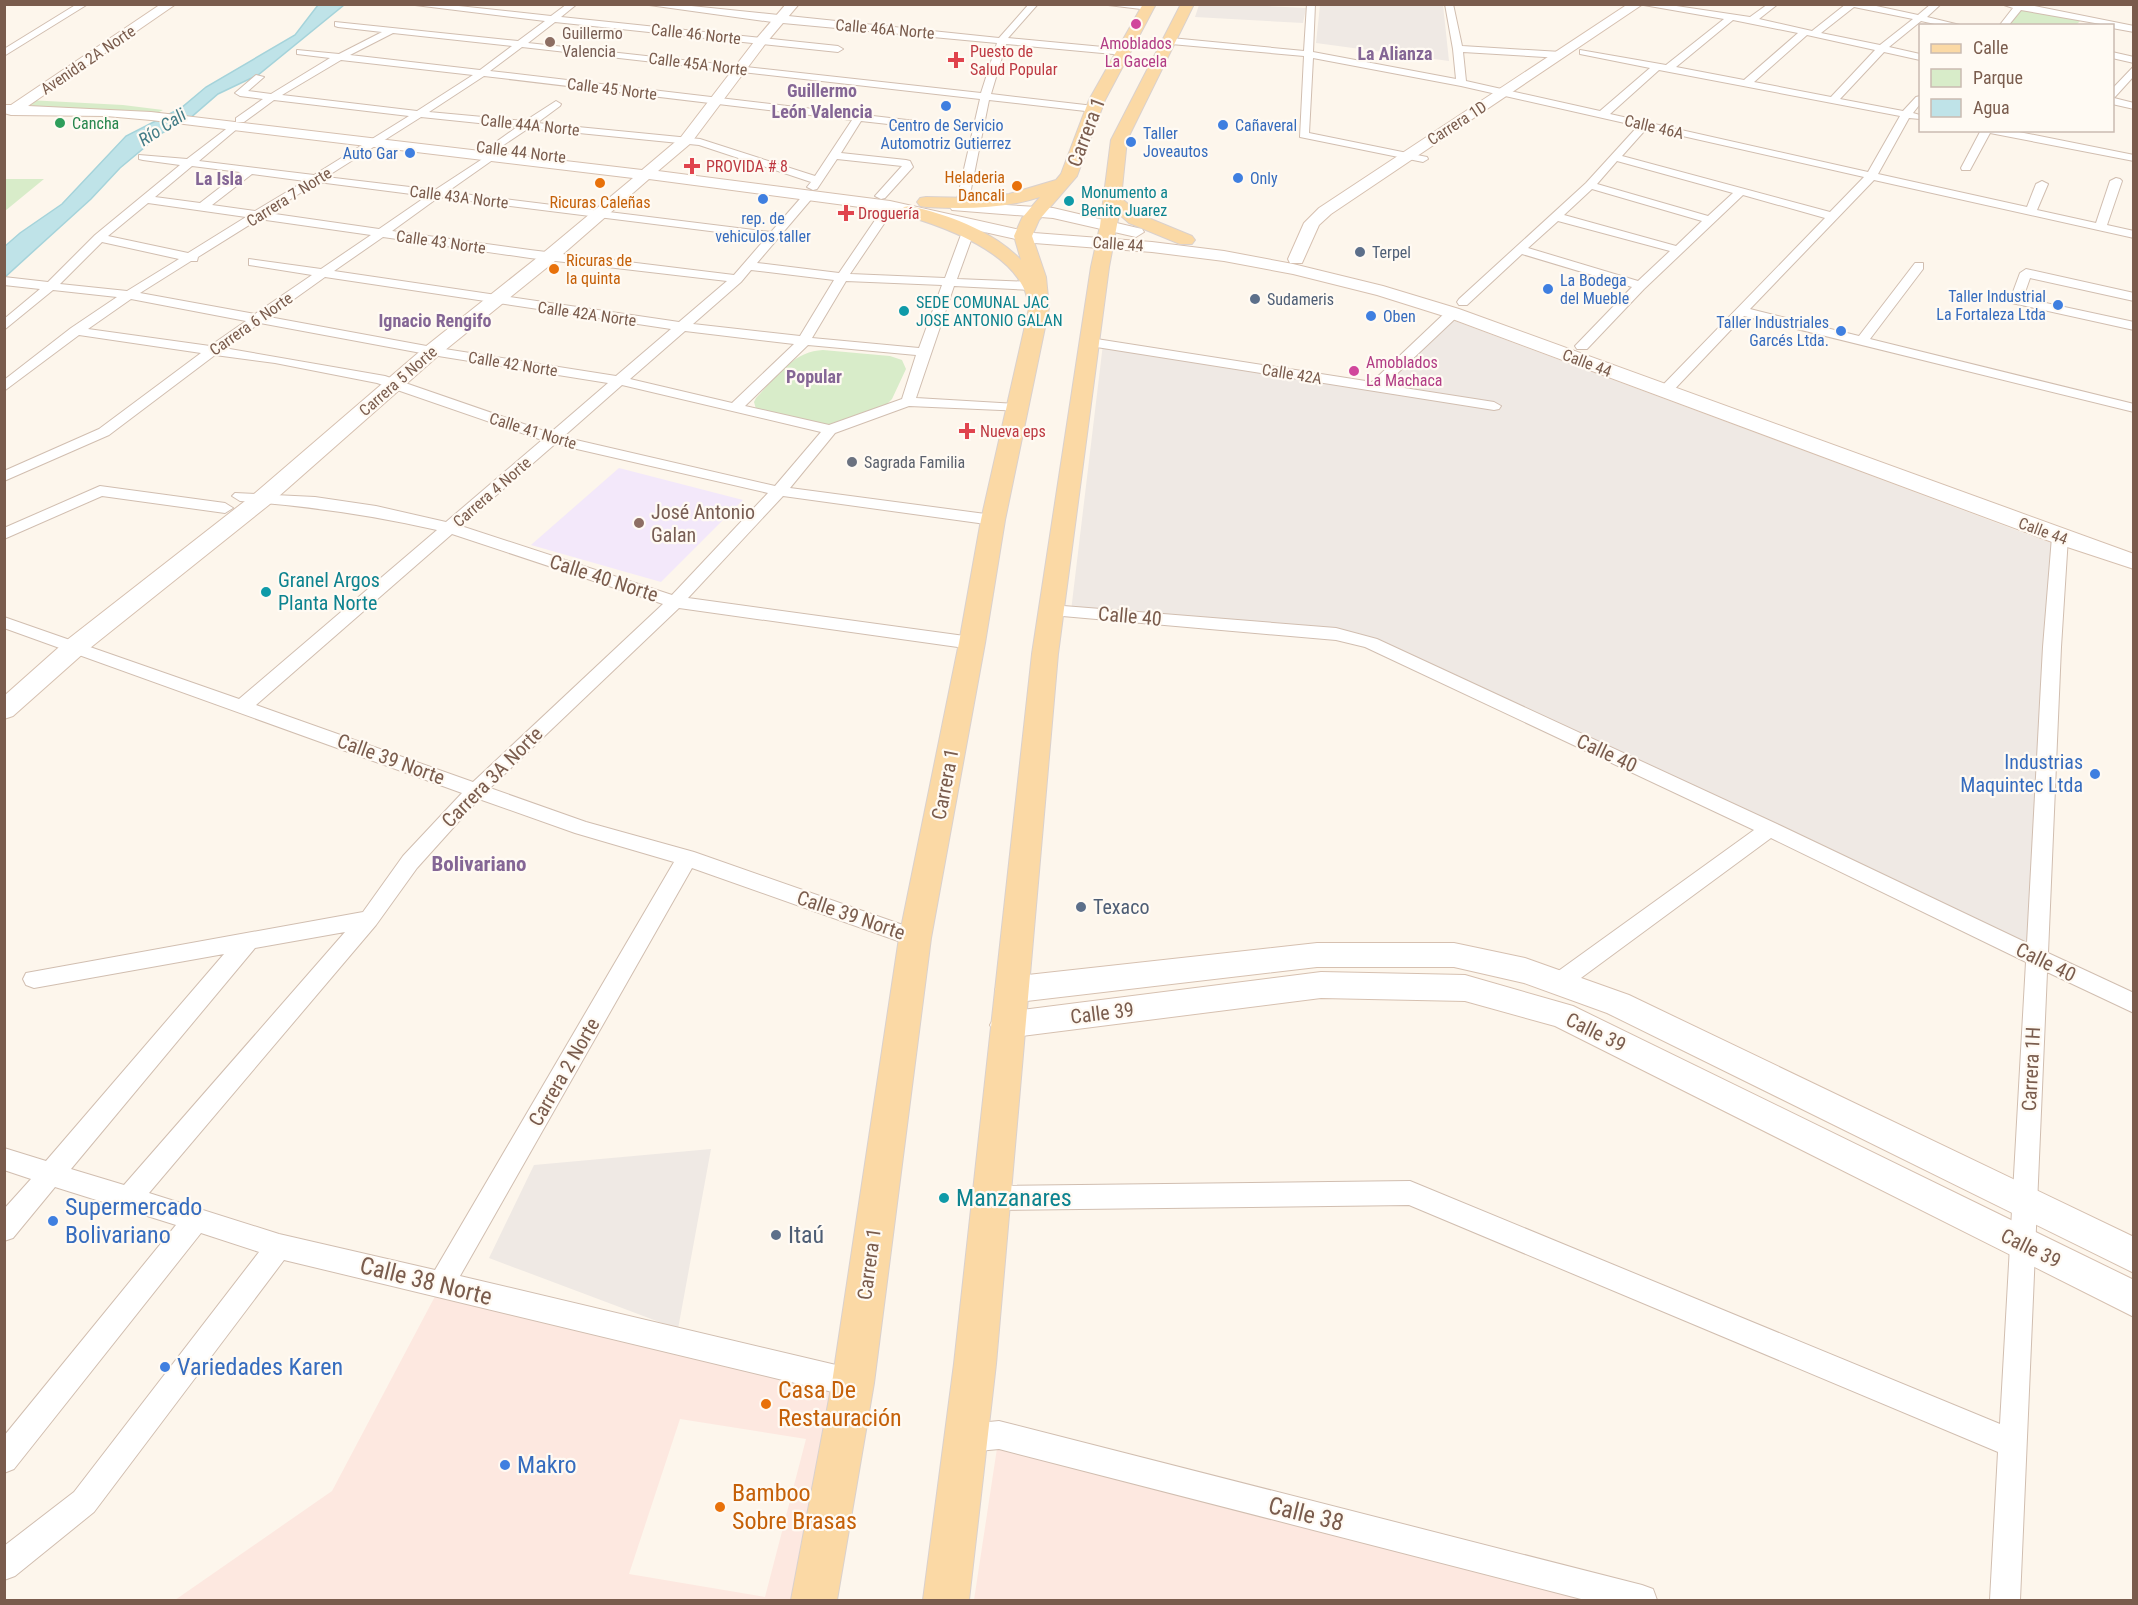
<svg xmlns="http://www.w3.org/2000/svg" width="2138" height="1605" font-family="'Roboto Condensed',sans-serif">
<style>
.commercial{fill:#fde8e0;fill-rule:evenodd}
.industrial{fill:#efe9e4}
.education{fill:#f3e8fa}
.green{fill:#d8ecc9}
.water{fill:#bfe3e8;stroke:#a5d3da;stroke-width:1.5}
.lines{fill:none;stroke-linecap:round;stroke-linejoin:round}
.street-casing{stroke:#d1beb0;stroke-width:2}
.secondary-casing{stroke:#d6c0b0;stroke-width:2}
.primary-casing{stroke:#dad1cd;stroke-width:2}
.street{fill:#fff;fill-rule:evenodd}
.secondary{fill:#fff;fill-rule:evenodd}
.primary{fill:#fbd9a5;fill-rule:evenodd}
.hotel-dot{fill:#d1479c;stroke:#fffaf3;stroke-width:2}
.education-dot{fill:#8d6e63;stroke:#fffaf3;stroke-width:2}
.health-dot{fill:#e0444e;stroke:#fffaf3;stroke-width:2}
.shop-dot{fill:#3f7fe0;stroke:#fffaf3;stroke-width:2}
.leisure-dot{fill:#2e9e5b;stroke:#fffaf3;stroke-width:2}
.food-dot{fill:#e8710a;stroke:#fffaf3;stroke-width:2}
.culture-dot{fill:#0f9aa8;stroke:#fffaf3;stroke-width:2}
.service-dot{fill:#5c6f8a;stroke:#fffaf3;stroke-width:2}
.worship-dot{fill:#6b7280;stroke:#fffaf3;stroke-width:2}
.labels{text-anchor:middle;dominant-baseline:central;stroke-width:4.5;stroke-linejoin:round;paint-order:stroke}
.far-street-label{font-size:16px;fill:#7a5c4d;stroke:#fffaf3}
.far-education-label{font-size:16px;fill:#785e54;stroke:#fffaf3;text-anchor:start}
.far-hotel-label{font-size:16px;fill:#b23c85;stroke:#fffaf3}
.far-health-label{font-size:16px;fill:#be3a42;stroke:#fffaf3;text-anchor:start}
.far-leisure-label{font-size:16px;fill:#27864d;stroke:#fffaf3;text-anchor:start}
.far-shop-label{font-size:16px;fill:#366cbe;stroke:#fffaf3;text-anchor:start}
.far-food-label{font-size:16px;fill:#c56008;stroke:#fffaf3;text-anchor:end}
.far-culture-label{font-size:16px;fill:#0d838f;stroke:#fffaf3;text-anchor:start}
.far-service-label{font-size:16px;fill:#4e5e75;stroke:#fffaf3;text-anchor:start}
.far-worship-label{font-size:16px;fill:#5b616d;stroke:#fffaf3;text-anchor:start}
.far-neighbourhood-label{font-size:18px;font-weight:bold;fill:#846695;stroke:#fffaf3}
.far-water-label{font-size:18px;font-style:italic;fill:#437c86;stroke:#fffaf3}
.street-label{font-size:20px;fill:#7a5c4d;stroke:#fffaf3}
.education-label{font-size:20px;fill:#785e54;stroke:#fffaf3;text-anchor:start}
.culture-label{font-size:20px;fill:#0d838f;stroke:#fffaf3;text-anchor:start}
.shop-label{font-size:20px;fill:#366cbe;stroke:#fffaf3;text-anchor:end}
.service-label{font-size:20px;fill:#4e5e75;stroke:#fffaf3;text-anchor:start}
.neighbourhood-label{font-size:21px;font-weight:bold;fill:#846695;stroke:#fffaf3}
.near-culture-label{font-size:24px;fill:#0d838f;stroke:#fffaf3;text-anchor:start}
.near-shop-label{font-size:24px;fill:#366cbe;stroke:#fffaf3;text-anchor:start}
.near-service-label{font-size:24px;fill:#4e5e75;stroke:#fffaf3;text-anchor:start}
.near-street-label{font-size:24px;fill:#7a5c4d;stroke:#fffaf3}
.near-food-label{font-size:24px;fill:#c56008;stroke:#fffaf3;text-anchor:start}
</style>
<rect width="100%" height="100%" fill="#fdf6ec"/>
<path class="commercial" d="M441 1285 853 1383 814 1600H175L332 1491ZM680 1419 806 1439 765 1597 629 1574Z
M999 1435 1642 1600H974Z"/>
<path class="industrial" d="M1199 5H1246L1306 8 1303 23 1195 17Z
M1320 5H1443L1449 61 1316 43Z
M1447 318 2059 546 2036 958 1371 643 1071 611 1103 344 1375 387Z
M711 1149 678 1329 489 1258 534 1165Z"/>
<path class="education" d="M619 468 743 500 661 582 531 545Z"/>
<path class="green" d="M2019 7 2082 19 2076 25 2003 26Z
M28 100 123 105 163 110 151 116 14 109Z
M5 179H44L5 211Z
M823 350 890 356 902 360 906 369 892 399 887 404 827 426 756 409 754 402 756 398C775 378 793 351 823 350Z"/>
<path class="water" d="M318 5H344L258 75 218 94 189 119 162 133 120 168 91 199 5 277 4 247 20 233 62 204 126 136 181 108 206 87 295 35Z"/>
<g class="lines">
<g class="street-casing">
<path id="street" d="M77 4H88L4 56V49Z
M407 4H440L551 16 567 4H577L561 17 838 46 843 49 838 52 555 22 528 43 981 93 997 43 772 22 642 4H672L999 38 1029 4H1038L1008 38 1124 49 1129 52 1124 55 1006 44 991 94 1094 106 1099 109 1094 112 989 100 968 204 962 207 956 204 980 99 522 47 490 71 924 122 929 125 924 128 861 121 841 153 906 160 910 161 913 167 885 198 881 199 875 196 902 166 837 159 817 189 813 190 807 187 811 182 699 145 529 128 493 152 489 151V147L517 127 421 117 326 177 435 190 490 154 494 155V159L447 192 771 232 806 192H814V196L757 263 839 273 886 204 890 203 896 206 850 274 945 278 962 232 968 228 974 232 957 279 1033 282 1039 286 1033 290 954 286 916 398 1017 404 1022 405 1024 408 1022 411 909 406 835 433 790 488 993 515 1001 520 999 523 993 525 783 496 688 598 972 637 978 639 981 643 978 647 972 649 679 608 490 788 586 822 694 852 923 932 926 938 923 944 915 947 692 868 460 1276 853 1369 863 1373 867 1383 863 1393 853 1397 284 1260 94 1512 15 1576 4 1580V1546L74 1492 259 1252 201 1233 14 1469 4 1473V1436L176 1225 55 1187 13 1238 4 1241V1209L31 1179 4 1170V1148L46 1161 224 954 34 988 26 985 23 979 26 973 363 912 403 856 462 793 4 628V617L239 699 437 530C371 515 307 506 240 501L232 496 235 493 315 497 376 506 446 522 542 440 377 383 275 363 215 355 109 435 4 481V471L99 429 201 353 79 335 4 391V380L71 328 117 297 53 290 4 330V319L40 289 4 285V277L48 282 95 235 180 165 143 160 139 159V155L187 159 234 123 239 126 238 128 199 161 314 175 409 116 274 100 244 122H236V118L263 99 240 96 235 93 256 75 264 77 248 91 271 94 330 58 297 54V50L339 54 382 32 338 27 335 26V22L518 41 545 21ZM393 33 512 46 480 70 350 55ZM341 60 473 75 417 111 282 95ZM484 76 852 120 815 176 700 139 537 123 560 106 561 104 556 101 525 121 429 112ZM192 166 240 172 200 203 155 197ZM252 174 305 181 255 211 212 205ZM318 182 427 196 379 229 268 213ZM439 197 766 238 734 275 530 250 392 231ZM148 203 246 217 188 253 108 236ZM259 219 371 235 321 269 249 259V265L312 275 255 314 140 293 191 261H197L198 257ZM383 237 530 258 727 281 679 322 334 271ZM102 242 179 259 127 291 60 284ZM751 270 834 280 800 336 693 324 741 282ZM325 277 671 329 616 376 432 347 269 317ZM846 281 942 285 919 348 812 338ZM131 299 246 321 210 346 88 329ZM260 323 432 355 608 383 550 433 385 376 224 348ZM685 331 794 344 732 403 630 379ZM808 345 916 355 902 399 829 425 745 406ZM622 385 821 432 775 486 563 437ZM555 444 768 493 672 595 461 526ZM452 534 663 604 473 782 256 705ZM479 799 575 833 674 862 435 1270 279 1234 149 1193 376 925 417 868ZM345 932 124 1185 71 1169 255 948Z
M1100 4H1149L1153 7 1149 10Z
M1307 4H1315L1313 52 1456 79 1453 49 1445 4H1453L1462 46 1561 52 1566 55 1561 58 1463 52 1466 81 1600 111 1650 68 1580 54V50L1666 65 1724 19 1638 4H1663L1750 17 1768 4H1778L1759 19 1812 31 1846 4H1867L1918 15 1931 4H1941L1927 17 1964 26H1944L1921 21 1889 47 1920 54V60L1884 52 1840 99 1903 111 1916 97 1920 96V104L1913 113 1920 115V119L1909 118 1878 174 2027 207 2036 184 2042 181 2048 184 2037 210 2096 223 2110 181 2116 178 2120 179 2122 181 2107 225 2134 231V238L1874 180 1750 309 1859 336 1915 263H1923V269L1870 339 2134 404V412L1744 316 1669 395H1659L1657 392 1659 389 1825 218 1743 195 1644 289 1587 349H1577L1575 346 1632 287 1522 254 1467 305H1459L1457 302 1459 299 1586 183 1638 126 1461 86 1313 58 1309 133 1427 157 1428 159 1423 162 1300 137 1304 56 1171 44 1166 41 1171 38 1304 51ZM1854 7 1913 19 1880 45 1821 33ZM1733 20 1798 33 1744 80 1676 67ZM1807 35 1875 50 1831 97 1754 82ZM1659 70 1900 116 1868 172 1610 114ZM1647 128 1864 177 1830 212 1622 156ZM1617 161 1733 193 1708 216 1597 184ZM1592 189 1702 221 1676 246 1564 215ZM1558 221 1670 251 1638 281 1528 248Z
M2001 4H2025L2134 26V32L2112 28V26L2021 10 2008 26H1999L2013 8Z
M2112 52 2134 57V63L2112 58Z
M2134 66V76L2114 98 2134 103V109L2112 104V89Z
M1981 130H2009L2134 155V161L1990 133 1970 170H1962L1961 168Z
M2026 269 2134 293V301L2030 278 2023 298 2134 322V330L2012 303 2010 300 2020 273Z
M1453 309 1458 310 1459 313 1458 316 1385 385 1494 402 1501 406 1499 409 1494 410 1090 346 1083 342 1090 338 1372 382 1448 310Z
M100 486 225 503 233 508 225 513 102 496 4 539V528Z
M2060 532 2068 537 2061 647 2048 953 2134 993V1013L2047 972 2020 1600H1990L1998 1452 1409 1205 990 1210 981 1206 978 1198 981 1190 990 1186 1410 1181 2000 1424 2026 962 1771 838 1566 989 1558 992 1550 989 1547 983 1550 977 1754 830 1365 647 1336 640 1051 615 1045 614 1043 610 1045 606 1051 605 1336 628 1377 639 1777 824 2027 943 2043 647 2052 537Z
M999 1421 1642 1585 1653 1589 1657 1600H1585L999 1449 968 1452 958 1448 954 1438 958 1428 968 1424Z"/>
</g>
<g class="secondary-casing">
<path id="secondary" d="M161 4H176L28 106 151 112 642 170 681 137 757 38 786 4H799L766 43 691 143 658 171 890 201 1034 233 1152 242 1224 251 1293 264 1383 286 1459 309 2134 554V569L2052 542 1447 317 1377 295 1293 274 1224 261 1152 252 1034 243 890 211 649 179 555 261 439 355 270 504 85 652 13 716 4 719V696L67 640 254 494 425 347 543 253 633 178 151 120 106 116 11 115 4 113V105H11Z
M1628 4H1643L1331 214 1319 225 1302 263H1290L1288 259 1304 223 1319 208Z
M958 202 1053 208 1142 229 1144 232 1136 237 1053 218 952 210 950 207 952 204Z
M1317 943H1454L1525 958 1629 995 2134 1237V1273L1607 1013 1524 983 1454 967H1317L1010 1003 999 999 995 990 999 981 1010 977Z
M1321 972 1465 975 1573 1006 2134 1280V1317L1555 1026 1465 1001 1321 998 1006 1038 995 1034 990 1025 995 1016 1006 1012Z"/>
</g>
<g class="primary-casing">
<path id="primary" d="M1143 4H1156L1105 100 1077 176 1039 220 1032 236 1046 277 1049 308 1005 520 985 643 931 938 874 1383 837 1600H791L832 1383 899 938 959 643 981 520 1029 308C1025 255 948 228 904 215L901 211 904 207 910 206C949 215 993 231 1021 260L1014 236 1022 218 1040 197C1003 209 965 209 926 207L920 206 917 202 920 198 926 197 976 198 1009 194 1056 180 1061 174 1089 100Z
M1181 4H1194L1127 140 1121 198 1141 215 1192 236 1195 240 1192 244H1180L1129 223 1119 214 1109 267 1058 654 996 1364 969 1600H923L954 1364 1032 654 1091 267 1100 226 1111 140Z"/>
</g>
<use href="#street" class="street"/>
<use href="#secondary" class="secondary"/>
<use href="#primary" class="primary"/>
</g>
<g class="hotel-dot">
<circle cx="1136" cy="24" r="6"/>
<circle cx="1354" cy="371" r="6"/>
</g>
<g class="education-dot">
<circle cx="550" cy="42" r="6"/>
<circle cx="639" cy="523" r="6"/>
</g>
<g class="health-dot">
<path d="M953 51h6v6h6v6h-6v6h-6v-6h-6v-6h6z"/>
<path d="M689 157h6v6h6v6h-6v6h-6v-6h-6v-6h6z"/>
<path d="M843 204h6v6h6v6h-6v6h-6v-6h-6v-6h6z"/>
<path d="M964 422h6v6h6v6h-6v6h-6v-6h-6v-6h6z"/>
</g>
<g class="shop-dot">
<circle cx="946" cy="106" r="6"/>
<circle cx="1223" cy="125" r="6"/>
<circle cx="1131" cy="142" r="6"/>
<circle cx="410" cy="153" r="6"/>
<circle cx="1238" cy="178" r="6"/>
<circle cx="763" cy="199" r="6"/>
<circle cx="1548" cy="289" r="6"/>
<circle cx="2058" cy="305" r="6"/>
<circle cx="1371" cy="316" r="6"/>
<circle cx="1841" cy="331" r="6"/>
<circle cx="2095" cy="774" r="6"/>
<circle cx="53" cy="1221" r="6"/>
<circle cx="165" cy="1367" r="6"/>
<circle cx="505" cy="1465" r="6"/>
</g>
<circle class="leisure-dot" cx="60" cy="123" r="6"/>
<g class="food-dot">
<circle cx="600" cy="183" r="6"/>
<circle cx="1017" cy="186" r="6"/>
<circle cx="554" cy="269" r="6"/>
<circle cx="766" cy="1404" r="6"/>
<circle cx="720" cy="1507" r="6"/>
</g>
<g class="culture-dot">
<circle cx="1069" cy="201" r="6"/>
<circle cx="904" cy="311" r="6"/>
<circle cx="266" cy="592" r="6"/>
<circle cx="944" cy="1198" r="6"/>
</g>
<g class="service-dot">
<circle cx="1360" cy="252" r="6"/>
<circle cx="1255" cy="299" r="6"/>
<circle cx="1081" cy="907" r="6"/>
<circle cx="776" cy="1235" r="6"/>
</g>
<circle class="worship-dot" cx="852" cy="462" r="6"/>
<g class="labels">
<g class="far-street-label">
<text transform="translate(885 29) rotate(5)">Calle 46A Norte</text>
<text transform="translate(696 34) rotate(6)">Calle 46 Norte</text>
<text transform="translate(88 60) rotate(-34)">Avenida 2A Norte</text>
<text transform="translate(698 64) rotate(7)">Calle 45A Norte</text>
<text transform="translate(612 89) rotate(7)">Calle 45 Norte</text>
<text transform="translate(1457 123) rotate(-33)">Carrera 1D</text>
<text transform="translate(530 125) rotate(6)">Calle 44A Norte</text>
<text transform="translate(1654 127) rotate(13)">Calle 46A</text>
<text transform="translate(521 152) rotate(7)">Calle 44 Norte</text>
<text transform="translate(289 197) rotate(-32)">Carrera 7 Norte</text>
<text transform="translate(459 197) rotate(7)">Calle 43A Norte</text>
<text transform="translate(441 242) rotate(8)">Calle 43 Norte</text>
<text transform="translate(1118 244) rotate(4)">Calle 44</text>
<text transform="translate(587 314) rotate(8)">Calle 42A Norte</text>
<text transform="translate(251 324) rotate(-35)">Carrera 6 Norte</text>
<text transform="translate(1587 363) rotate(21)">Calle 44</text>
<text transform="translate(513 364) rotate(9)">Calle 42 Norte</text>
<text transform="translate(1292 374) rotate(9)">Calle 42A</text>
<text transform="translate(398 381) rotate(-41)">Carrera 5 Norte</text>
<text transform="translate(533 431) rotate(17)">Calle 41 Norte</text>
<text transform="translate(492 492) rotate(-41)">Carrera 4 Norte</text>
<text transform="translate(2043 531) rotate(20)">Calle 44</text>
</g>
<g class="far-education-label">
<text x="562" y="33">Guillermo<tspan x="562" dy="18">Valencia</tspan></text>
</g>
<g class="far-hotel-label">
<text x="1136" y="43">Amoblados<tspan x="1136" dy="18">La Gacela</tspan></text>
<text x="1366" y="362" text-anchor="start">Amoblados<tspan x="1366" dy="18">La Machaca</tspan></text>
</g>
<g class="far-health-label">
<text x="970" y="51">Puesto de<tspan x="970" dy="18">Salud Popular</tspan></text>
<text x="706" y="166">PROVIDA # 8</text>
<text x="858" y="213">Droguería</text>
<text x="980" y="431">Nueva eps</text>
</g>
<g class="far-leisure-label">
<text x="72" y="123">Cancha</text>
</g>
<g class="far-shop-label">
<text x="946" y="125" text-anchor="middle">Centro de Servicio<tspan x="946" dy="18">Automotriz Gutierrez</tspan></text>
<text x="1235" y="125">Cañaveral</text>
<text x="1143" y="133">Taller<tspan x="1143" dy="18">Joveautos</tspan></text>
<text x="398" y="153" text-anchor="end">Auto Gar</text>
<text x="1250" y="178">Only</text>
<text x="763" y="218" text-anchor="middle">rep. de<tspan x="763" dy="18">vehiculos taller</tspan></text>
<text x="1560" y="280">La Bodega<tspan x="1560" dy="18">del Mueble</tspan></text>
<text x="2046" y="296" text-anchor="end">Taller Industrial<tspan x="2046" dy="18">La Fortaleza Ltda</tspan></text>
<text x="1383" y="316">Oben</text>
<text x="1829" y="322" text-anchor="end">Taller Industriales<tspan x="1829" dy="18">Garcés Ltda.</tspan></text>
</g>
<g class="far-food-label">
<text x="1005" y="177">Heladeria<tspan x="1005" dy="18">Dancali</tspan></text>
<text x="600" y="202" text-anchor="middle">Ricuras Caleñas</text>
<text x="566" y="260" text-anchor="start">Ricuras de<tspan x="566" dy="18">la quinta</tspan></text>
</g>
<g class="far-culture-label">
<text x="1081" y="192">Monumento a<tspan x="1081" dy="18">Benito Juarez</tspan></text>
<text x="916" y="302">SEDE COMUNAL JAC<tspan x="916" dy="18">JOSE ANTONIO GALAN</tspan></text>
</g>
<g class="far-service-label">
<text x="1372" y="252">Terpel</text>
<text x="1267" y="299">Sudameris</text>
</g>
<g class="far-worship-label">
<text x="864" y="462">Sagrada Familia</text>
</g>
<g class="far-neighbourhood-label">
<text x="1395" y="53">La Alianza</text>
<text x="822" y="90">Guillermo<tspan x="822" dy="21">León Valencia</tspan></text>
<text x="219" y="178">La Isla</text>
<text x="435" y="320">Ignacio Rengifo</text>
<text x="814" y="376">Popular</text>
</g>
<g class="far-water-label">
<text transform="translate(162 127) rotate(-33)">Río Cali</text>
</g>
<g class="street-label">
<text transform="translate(1086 132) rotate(-69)">Carrera 1</text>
<text transform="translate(604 578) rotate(18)">Calle 40 Norte</text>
<text transform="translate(1130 616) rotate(5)">Calle 40</text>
<text transform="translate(1607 753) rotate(25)">Calle 40</text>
<text transform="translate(391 759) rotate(20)">Calle 39 Norte</text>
<text transform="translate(492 777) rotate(-45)">Carrera 3A Norte</text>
<text transform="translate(945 784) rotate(-79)">Carrera 1</text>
<text transform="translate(851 915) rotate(19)">Calle 39 Norte</text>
<text transform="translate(2046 962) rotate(26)">Calle 40</text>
<text transform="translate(1102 1013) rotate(-7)">Calle 39</text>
<text transform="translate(1596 1032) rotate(26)">Calle 39</text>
<text transform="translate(2031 1069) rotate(-87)">Carrera 1H</text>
<text transform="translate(564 1072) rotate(-60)">Carrera 2 Norte</text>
<text transform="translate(2031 1248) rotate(26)">Calle 39</text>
<text transform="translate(869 1264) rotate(-82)">Carrera 1</text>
</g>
<g class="education-label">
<text x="651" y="512">José Antonio<tspan x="651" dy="23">Galan</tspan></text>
</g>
<g class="culture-label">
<text x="278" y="580">Granel Argos<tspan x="278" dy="23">Planta Norte</tspan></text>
</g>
<g class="shop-label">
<text x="2083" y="762">Industrias<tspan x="2083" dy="23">Maquintec Ltda</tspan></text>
</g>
<g class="service-label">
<text x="1093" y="907">Texaco</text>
</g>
<g class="neighbourhood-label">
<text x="479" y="864">Bolivariano</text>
</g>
<g class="near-culture-label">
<text x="956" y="1198">Manzanares</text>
</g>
<g class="near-shop-label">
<text x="65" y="1207">Supermercado<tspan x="65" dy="28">Bolivariano</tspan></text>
<text x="177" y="1367">Variedades Karen</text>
<text x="517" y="1465">Makro</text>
</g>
<g class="near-service-label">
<text x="788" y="1235">Itaú</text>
</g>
<g class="near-street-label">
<text transform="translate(426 1281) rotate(14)">Calle 38 Norte</text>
<text transform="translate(1306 1514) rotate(14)">Calle 38</text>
</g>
<g class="near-food-label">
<text x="778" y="1390">Casa De<tspan x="778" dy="28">Restauración</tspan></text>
<text x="732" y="1493">Bamboo<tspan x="732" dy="28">Sobre Brasas</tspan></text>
</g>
</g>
<rect width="2138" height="1605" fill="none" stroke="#7a5c4d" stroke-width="12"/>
<rect x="1919" y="24" width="195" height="108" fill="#fffaf3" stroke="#cabbb1" stroke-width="1.5"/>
<rect x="1931" y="44" width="30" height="9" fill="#fbd9a5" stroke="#cabbb1" stroke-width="1.5"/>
<text x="1973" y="54" font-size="18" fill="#7a5c4d">Calle</text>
<rect x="1931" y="69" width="30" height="18" fill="#d8ecc9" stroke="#cabbb1" stroke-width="1.5"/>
<text x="1973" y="84" font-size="18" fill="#7a5c4d">Parque</text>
<rect x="1931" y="99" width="30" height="18" fill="#bfe3e8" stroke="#cabbb1" stroke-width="1.5"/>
<text x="1973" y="114" font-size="18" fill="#7a5c4d">Agua</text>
</svg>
